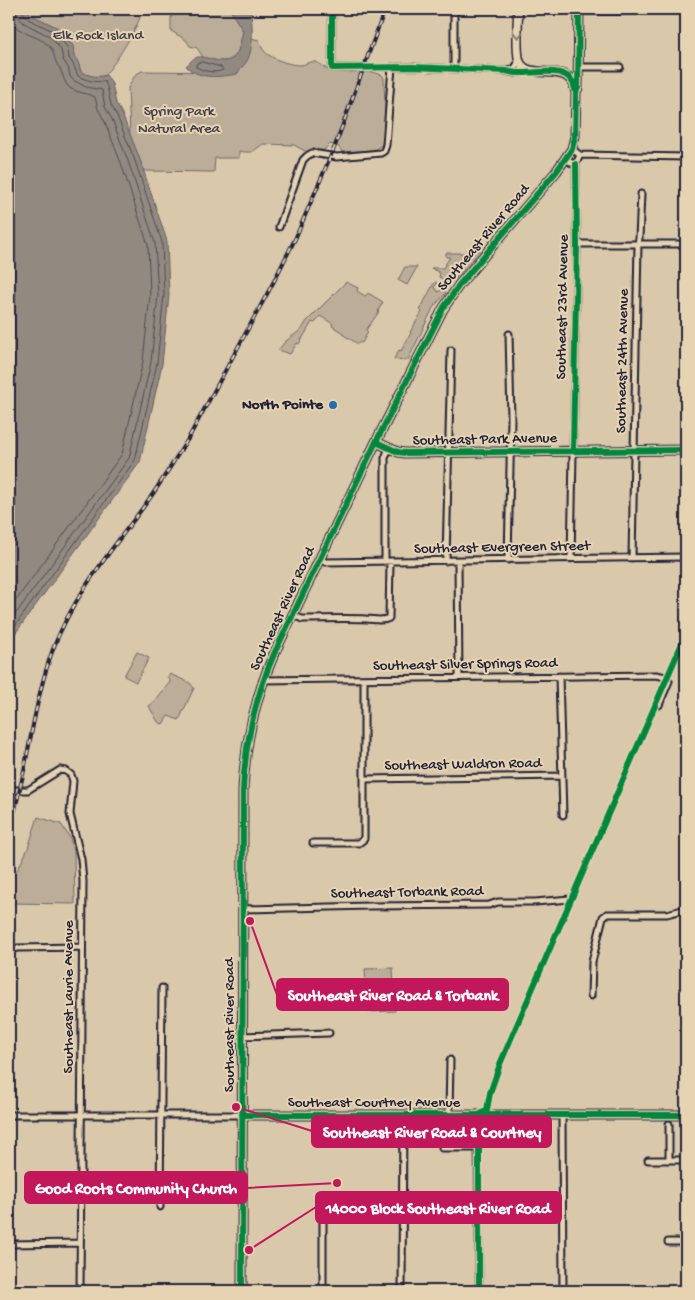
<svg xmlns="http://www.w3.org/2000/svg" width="695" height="1300" font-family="'Gochi Hand',sans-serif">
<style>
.green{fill:#bbad97;stroke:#6e6869}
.water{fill:#928980;stroke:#656064}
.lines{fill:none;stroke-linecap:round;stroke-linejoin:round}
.shore{stroke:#4f4b57;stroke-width:1}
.street-casing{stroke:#22223b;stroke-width:9}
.secondary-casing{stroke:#22223b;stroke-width:11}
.street{stroke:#e5d3b1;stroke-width:5}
.secondary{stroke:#e5d3b1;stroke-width:8}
.rail-casing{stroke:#22223b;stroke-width:4}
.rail{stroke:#e5d3b1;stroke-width:2;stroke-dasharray:5.5;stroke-linecap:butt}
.cycleway-casing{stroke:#e5d3b1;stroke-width:9}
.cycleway{stroke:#00873e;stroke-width:6}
.oneway{stroke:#847a76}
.poi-dot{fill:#1f6fb2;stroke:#e5d3b1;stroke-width:2}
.labels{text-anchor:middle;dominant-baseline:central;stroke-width:4;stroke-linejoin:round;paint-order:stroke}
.park-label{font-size:15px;fill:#413e4d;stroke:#e5d3b1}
.street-label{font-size:15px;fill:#22223b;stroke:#e5d3b1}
.poi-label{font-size:15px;font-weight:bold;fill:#22223b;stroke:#e5d3b1;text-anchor:end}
.leader{fill:none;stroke:#c2185b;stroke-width:2}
.callout-dot{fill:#c2185b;stroke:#e5d3b1;stroke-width:2}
.callout{fill:#c2185b;stroke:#c2185b;stroke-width:2}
.callout-label{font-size:16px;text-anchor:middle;font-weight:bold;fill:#fff}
</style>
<rect width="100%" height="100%" fill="#d9c8aa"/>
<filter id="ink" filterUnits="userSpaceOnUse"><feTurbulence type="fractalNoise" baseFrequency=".02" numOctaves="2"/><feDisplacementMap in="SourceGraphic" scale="10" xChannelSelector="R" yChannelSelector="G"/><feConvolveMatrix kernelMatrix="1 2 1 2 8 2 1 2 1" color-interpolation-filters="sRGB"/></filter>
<g filter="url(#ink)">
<path class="green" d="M26 9H142C141 12 141 17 139 20 136 29 110 73 103 76 96 79 88 75 81 72L78 62 74 56 73 46 58 28 31 15Z
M179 9H232V13L243 31C242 35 238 53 237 54 229 65 214 61 203 57L197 48 190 46 186 40 171 31V17Z
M251 38 259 40C261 43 262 49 264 51 271 59 290 65 300 65 305 65 309 61 315 62 322 63 325 70 331 71 348 74 366 68 382 75L384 78 386 136 381 146 373 150 342 152 338 146 330 144 324 150 305 151 294 145 263 144 252 152H245L239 151V158H215L214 172 144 171 130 135 128 88 135 75 142 71 238 72 251 47Z
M470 248 480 251 454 281H446L439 277 440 273 431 268H443L450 257H446V253H468Z
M405 267H417L407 285 398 280Z
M346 282 358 288 357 291 365 296 368 293 383 302 378 311 379 312 366 330 368 332 362 343 360 342 358 344 342 334 343 333 332 326 333 324 320 316 315 323 312 322 299 344 297 343 290 354 278 350 286 341 302 329 307 321Z
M436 282 437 284 434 287 438 292 443 289 446 293 433 308 408 360 394 359 399 350 401 351 411 333 410 332 422 312 420 310 434 283Z
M137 652 149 658 136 682 124 676Z
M170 674 190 683 194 688 179 720 168 716 163 724 158 722 149 706 155 701 170 682V680L167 678Z
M38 817 61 824 70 838 74 851 75 904 9 903V884L21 863 28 848Z
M393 968 395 1011 367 1012 365 969Z"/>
<path class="water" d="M9 9H26L32 15 58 28 73 46 74 56 78 62 81 72C90 76 97 78 106 75L112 84 116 103 122 114 139 157 167 241 169 295 162 364 140 462 9 642Z
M232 9H250C253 22 254 49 247 61 244 65 240 70 237 74 220 77 199 80 186 66 189 64 192 59 195 58 199 56 203 57 207 58 236 67 238 55 243 31L232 13Z"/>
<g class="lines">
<path class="shore" d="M202 62 221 67 223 70C215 74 204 71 196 67L197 63Z
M9 610 122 454 143 361 150 295 148 245 121 163 105 122 98 109 95 97C87 93 77 93 70 88 64 83 64 77 61 71 60 68 58 66 57 64 53 56 55 51 47 44 33 32 10 35 9 9
M9 623 129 458 151 362 158 295 155 243 128 161 112 119 105 107 102 90 86 87 73 80 70 76 68 67 63 60 61 50 51 37 24 23 17 15 16 9
M9 634 135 460 157 363 164 295 162 242 134 158 117 116 111 105 107 86 104 81C95 83 86 80 78 76L73 64 69 58 68 48 55 32 28 19 23 13V9"/>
<g class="street-casing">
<path id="street" d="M332 9V68L412 67 506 71 515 73 532 72
M579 11H636
M578 67H620
M454 68V9
M507 71 515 68 519 61
M580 155 686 157
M566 159 573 164H576L580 155 572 149
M279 227 303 160 307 156 312 153 337 157 381 153 384 151 386 145 392 67
M577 244H686
M632 558 638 244 639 238 641 194
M319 559 326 562 686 557
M571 559 577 244 576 164
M508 560 511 419 509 334
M446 561 451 350
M458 561 459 677
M385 562V458L389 448
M293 615 302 619C324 619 345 618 366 619 374 619 382 622 389 618L390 562
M559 676 563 815
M263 680 656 675 666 677 669 681 659 705
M365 779 562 776
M9 794 15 790H28L60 770 66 771 71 775 73 781 70 814 81 859 83 881 80 1291
M313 843H359L364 839V679
M243 909 370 906 489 905 498 902H535L570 899
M9 950 18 948 82 947
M591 996 592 962 603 917 607 914H667L686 909
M242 1036 329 1033
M9 1115H242
M449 1115 450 1060
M562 1115 563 1291
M478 1120 479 1291
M442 1148H479
M648 1160H686
M669 1160V1124
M160 1207 162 988
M323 1210V1291
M668 1242H686
M9 1244 80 1243
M402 1291 403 1115"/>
</g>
<g class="secondary-casing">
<path id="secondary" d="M518 9C518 22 516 49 519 60 526 84 570 58 575 90
M376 442 398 452 405 453 686 450
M242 1115H686
M242 1291 243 790C245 742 255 698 274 654L376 442 443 309 459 285 556 172 572 149 575 136 576 92 578 88 579 9"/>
</g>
<use href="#street" class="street"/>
<use href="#secondary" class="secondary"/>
<g class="rail-casing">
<path id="rail" d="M9 830C15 812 19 793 23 775 32 733 38 690 53 649 74 594 112 550 147 502 162 482 174 460 188 439L273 283 295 239 335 146 385 9"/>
</g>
<use href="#rail" class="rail"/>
<g class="cycleway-casing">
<path id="cycleway" d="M332 9V68L412 67 506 71C510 72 514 73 518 73 536 74 572 63 575 90
M376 442 398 452 405 453 686 450
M573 451 577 244 576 164
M242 1115H686
M479 1115 487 1110 490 1093 500 1064 686 634
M479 1115V1291
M242 1291 243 790C245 742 255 698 274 654L376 442 443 309 459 285 556 172 572 149 575 136 576 92 578 88 579 9"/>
</g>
<use href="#cycleway" class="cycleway"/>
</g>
<defs><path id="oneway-chevron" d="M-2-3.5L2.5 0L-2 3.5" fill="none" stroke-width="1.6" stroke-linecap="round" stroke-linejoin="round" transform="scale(1.25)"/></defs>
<use class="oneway" href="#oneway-chevron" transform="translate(518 35) rotate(90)"/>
</g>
<circle class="poi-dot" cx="333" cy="405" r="5"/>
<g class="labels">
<g class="park-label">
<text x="98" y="36">Elk Rock Island</text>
<text x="179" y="112">Spring Park<tspan x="179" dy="17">Natural Area</tspan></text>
</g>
<g class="street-label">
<text transform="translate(484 238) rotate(-50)">Southeast River Road</text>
<text transform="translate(563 307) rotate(-89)">Southeast 23rd Avenue</text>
<text transform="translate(623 361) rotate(-89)">Southeast 24th Avenue</text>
<text transform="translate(485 440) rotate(-1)">Southeast Park Avenue</text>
<text transform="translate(502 548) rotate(-1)">Southeast Evergreen Street</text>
<text transform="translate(283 609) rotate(-65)">Southeast River Road</text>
<text transform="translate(465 665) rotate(-1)">Southeast Silver Springs Road</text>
<text transform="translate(463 765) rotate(-1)">Southeast Waldron Road</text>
<text transform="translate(407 893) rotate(-1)">Southeast Torbank Road</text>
<text transform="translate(69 997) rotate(-90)">Southeast Laurie Avenue</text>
<text transform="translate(230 1025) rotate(-90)">Southeast River Road</text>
<text x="374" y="1103">Southeast Courtney Avenue</text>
</g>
<g class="poi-label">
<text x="323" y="405">North Pointe</text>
</g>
</g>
<path class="leader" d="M250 921L277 995M236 1107L312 1131M337 1183L247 1188M249 1250L316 1207"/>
<g class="callout-dot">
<circle cx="250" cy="921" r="5"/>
<circle cx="236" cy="1107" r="5"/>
<circle cx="337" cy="1183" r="5"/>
<circle cx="249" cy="1250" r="5"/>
</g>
<g class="callout">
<rect x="277" y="979" width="231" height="31" rx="5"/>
<rect x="312" y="1116" width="239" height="31" rx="5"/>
<rect x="25" y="1172" width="222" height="31" rx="5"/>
<rect x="316" y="1192" width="245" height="31" rx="5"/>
</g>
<g class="callout-label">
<text x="393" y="1000">Southeast River Road &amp; Torbank</text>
<text x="432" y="1137">Southeast River Road &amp; Courtney</text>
<text x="136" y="1193">Good Roots Community Church</text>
<text x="438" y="1213">14000 Block Southeast River Road</text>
</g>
<rect width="695" height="1300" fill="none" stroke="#e5d3b1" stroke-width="30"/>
<rect x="15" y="15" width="665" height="1270" fill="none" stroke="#22223b" stroke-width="2" filter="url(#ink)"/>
</svg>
